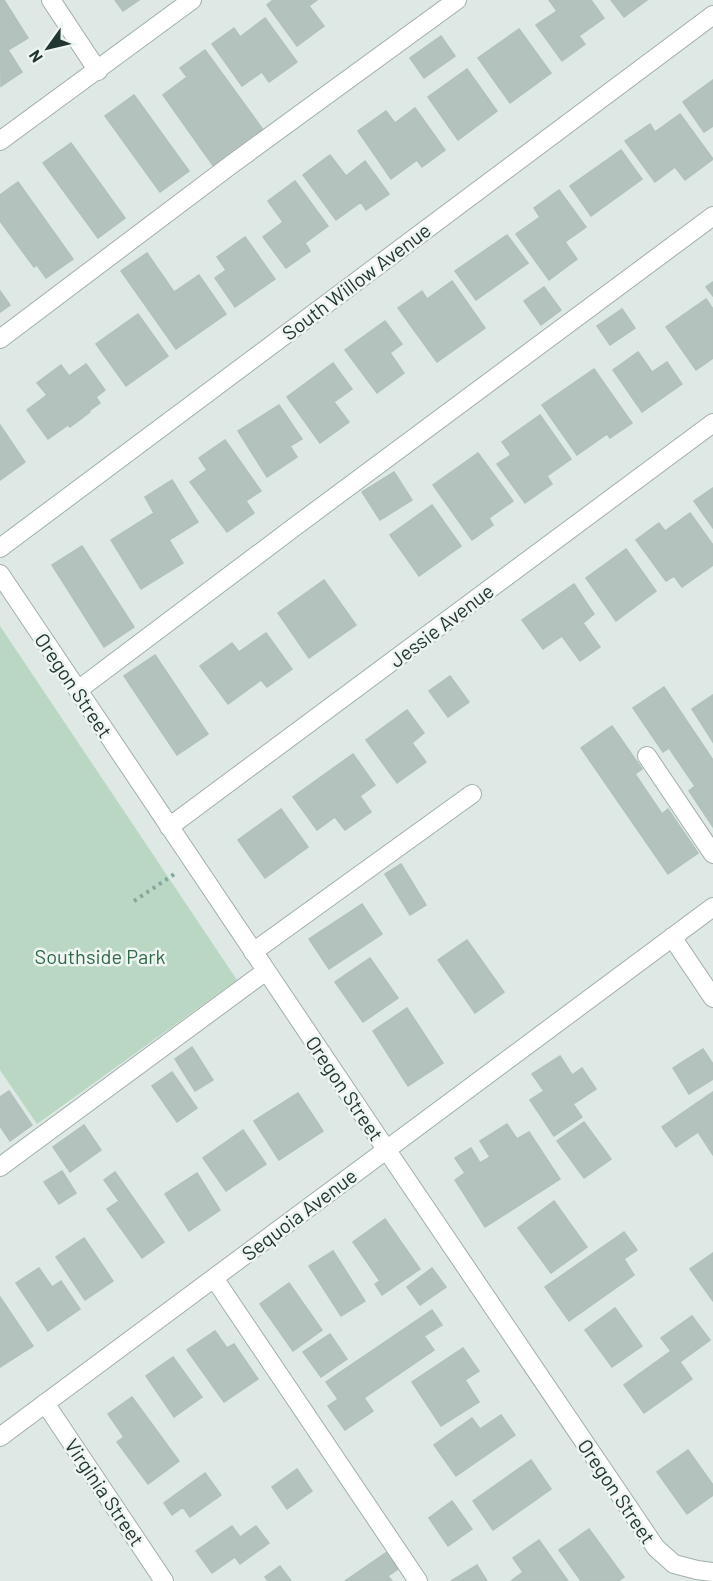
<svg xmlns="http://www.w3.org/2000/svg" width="713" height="1581" font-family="Barlow,sans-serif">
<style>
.green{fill:#b9d7c2}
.building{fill:#b4c2bd;stroke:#b1c1bb;stroke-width:1.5}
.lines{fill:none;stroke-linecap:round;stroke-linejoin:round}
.minor-casing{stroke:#a2afab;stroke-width:20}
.path{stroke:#81a89e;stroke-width:4;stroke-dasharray:3 4.5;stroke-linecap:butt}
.minor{stroke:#fff;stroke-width:18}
.labels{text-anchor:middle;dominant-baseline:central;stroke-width:5;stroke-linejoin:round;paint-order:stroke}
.street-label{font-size:20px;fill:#213631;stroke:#eef5f2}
.park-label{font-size:20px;fill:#306848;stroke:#eef5f2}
</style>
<rect width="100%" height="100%" fill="#dee8e4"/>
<path class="green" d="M0 626 237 980 37 1124 0 1070Z"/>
<path class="building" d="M0 0H4L28 38 8 50 22 72 1 86Z
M115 0H139L123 11Z
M273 0H317L309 6 324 26 297 46 267 5Z
M549 0H591L604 18 579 36 585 44 562 61 536 25 557 11Z
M611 0H647L624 17Z
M265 18 297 62 269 82 262 72 242 86 212 44 234 28 240 37Z
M519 29 551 73 510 103 478 58Z
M441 36 455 56 424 78 410 58Z
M205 50 264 131 214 167 163 95 187 77 180 68Z
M467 69 497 111 458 140 428 97Z
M713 80V126L704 132 683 102Z
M134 95 189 171 160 192 105 116Z
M415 108 445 150 422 167 417 160 391 179 358 131 386 111 395 123Z
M680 114 713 159 685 180 675 167 655 182 625 141 650 124 655 132Z
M71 143 125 218 98 238 43 163Z
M621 150 642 179 591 216 570 186Z
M330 155 346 176 365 161 389 194 366 210 361 202 336 220 303 175Z
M295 181 328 226 305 243 310 251 286 268 263 237 283 222 268 201Z
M18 182 73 259 46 278 37 265 34 267 0 221V195Z
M559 190 586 227 565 242 577 259 549 280 516 234 540 217 534 208Z
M507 235 528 263 476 300 455 271Z
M245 237 275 279 235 307 215 278 226 270 217 257Z
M147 253 174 292 199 275 226 314 176 349 121 271Z
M452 281 485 328 437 362 398 308 422 291 427 299Z
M713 282V296L706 287Z
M544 287 561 310 541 325 524 301Z
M0 291 10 305 0 312Z
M706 299 713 309V358L696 370 666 327Z
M622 309 635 328 610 345 597 326Z
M138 314 168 356 126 386 96 344Z
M385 321 402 344 390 353 404 373 377 393 345 350Z
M638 352 652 372 667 362 682 384 642 412 613 370Z
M333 363 352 389 334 402 349 422 320 443 287 397Z
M86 364 105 390 96 397 100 403 89 411 90 412 70 427 68 425 48 439 27 410 47 395 37 383 61 365 69 376Z
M594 369 632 423 610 438 607 434 577 455 542 405Z
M279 405 302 439 290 446 297 457 267 477 238 431Z
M540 415 571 459 547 476 552 484 525 503 497 464 511 455 502 442Z
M0 425 25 462 0 480Z
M225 440 261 491 246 501 254 513 227 532 190 482 207 470 199 458Z
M478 453 513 501 489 518 493 525 472 540 433 485Z
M394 472 412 500 380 520 362 492Z
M172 480 198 522 169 540 183 563 141 589 111 540 154 513 145 497Z
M713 488V528L694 501Z
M432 505 461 546 419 576 390 535Z
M690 513 713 545V565L682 587 674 576 666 581 636 540 659 523 665 531Z
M82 546 134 627 104 647 52 565Z
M626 549 656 591 616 621 586 578Z
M324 580 356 625 309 658 278 613Z
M574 584 594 614 583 623 600 647 580 661 562 636 543 649 522 620Z
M266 633 292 669 267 687 261 680 228 704 200 666 232 643 239 652Z
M155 655 208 734 177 755 124 676Z
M450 676 469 702 448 717 429 691Z
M664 687 713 760V827L689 791 695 786 669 748 663 752 633 708Z
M713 695V742L692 709Z
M407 710 424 733 412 743 426 762 397 783 366 740Z
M612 726 642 769 635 774 662 814 668 809 698 853 668 874 581 748Z
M353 754 375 785 360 796 371 812 345 830 335 817 317 830 293 797Z
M281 809 308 847 265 878 238 840Z
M401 864 426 905 410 915 385 874Z
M362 904 382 934 329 969 309 939Z
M467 940 504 992 475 1013 438 960Z
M370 958 398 998 363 1022 335 982Z
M407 1008 443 1063 408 1086 373 1031Z
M192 1047 213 1080 195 1091 175 1059Z
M703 1049 713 1064V1079L689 1094 673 1068Z
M560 1056 572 1075 582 1068 596 1089 573 1104 582 1117 554 1136 530 1100 544 1091 532 1074Z
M172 1072 197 1108 177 1122 152 1086Z
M9 1091 32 1125 10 1141 0 1126V1097Z
M713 1092V1155L698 1132 676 1147 662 1127Z
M298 1093 323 1131 279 1160 254 1121Z
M584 1122 611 1159 584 1178 557 1141Z
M507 1124 517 1139 529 1132 560 1179 485 1227 455 1180 465 1173 455 1158 471 1148 480 1163 490 1157 480 1141Z
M84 1125 101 1150 70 1172 53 1147Z
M243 1130 266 1164 226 1191 203 1158Z
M62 1171 76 1193 59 1204 44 1182Z
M115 1172 164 1242 142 1258 107 1209 119 1201 104 1180Z
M197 1173 220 1210 189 1231 165 1194Z
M554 1201 587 1247 551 1273 518 1228Z
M385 1219 420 1269 382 1295 375 1284 380 1281 353 1242Z
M624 1232 637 1250 624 1259 634 1275 569 1321 545 1287Z
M84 1238 113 1281 85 1300 56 1257Z
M333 1251 365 1301 341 1316 309 1266Z
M713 1253V1301L690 1269Z
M39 1268 52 1287 61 1281 80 1309 48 1331 16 1283Z
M432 1268 446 1287 420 1305 407 1287Z
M289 1283 322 1330 293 1351 260 1304Z
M0 1297 33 1346 0 1367Z
M615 1308 642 1346 612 1367 585 1330Z
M432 1310 442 1325 424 1336 434 1350 364 1398 373 1411 345 1430 328 1406 338 1399 326 1382Z
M692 1316 710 1340 680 1362 692 1379 644 1413 624 1385 671 1351 661 1338Z
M215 1331 227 1348 234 1344 258 1379 224 1402 187 1350Z
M330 1334 347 1359 321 1377 303 1352Z
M463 1348 479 1371 465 1380 479 1402 441 1426 412 1382Z
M173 1357 202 1397 174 1417 146 1376Z
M132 1397 179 1461 148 1484 117 1442 124 1437 108 1414Z
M501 1415 515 1435 456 1476 434 1445 472 1418 480 1429Z
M688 1450 713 1485V1495L687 1514 657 1472Z
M531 1460 551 1489 493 1530 473 1501Z
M297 1469 312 1491 287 1509 272 1487Z
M205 1473 221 1495 190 1517 183 1507 172 1515 164 1503Z
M452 1501 472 1529 448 1546 429 1518Z
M232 1526 240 1537 256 1526 269 1543 240 1564 235 1557 212 1573 196 1551Z
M589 1529 624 1577 618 1581H581L559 1550Z
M539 1540 568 1581H511L523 1572 513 1558Z
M387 1552 398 1569 388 1576 392 1581H345Z
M477 1565 487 1581H451Z
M280 1566 291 1581H268L265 1577Z"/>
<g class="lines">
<g class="minor-casing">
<path id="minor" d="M51 0 98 71
M0 141 192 0
M0 339 232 164 457 0
M0 548 713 15
M0 574 386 1149 656 1548 674 1564 697 1570 713 1572
M78 690 297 525 713 216
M647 756 713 854
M169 827 713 423
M672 937 713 998
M253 952 472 794
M0 1167 266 971
M214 1278 418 1581
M45 1403 164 1581
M0 1437 713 907"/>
</g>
<path class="path" d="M134 901 176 873"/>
<use href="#minor" class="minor"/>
</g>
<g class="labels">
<g class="street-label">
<text transform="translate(356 281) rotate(-37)">South Willow Avenue</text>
<text transform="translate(441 625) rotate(-37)">Jessie Avenue</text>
<text transform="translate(74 685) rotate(56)">Oregon Street</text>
<text transform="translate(345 1088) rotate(56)">Oregon Street</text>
<text transform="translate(299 1214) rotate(-37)">Sequoia Avenue</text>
<text transform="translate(617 1491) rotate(56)">Oregon Street</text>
<text transform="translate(105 1492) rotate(56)">Virginia Street</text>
</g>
<g class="park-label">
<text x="100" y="956">Southside Park</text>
</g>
</g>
<g transform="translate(48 48) rotate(236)" stroke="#eef5f2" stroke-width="4.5" paint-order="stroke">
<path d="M0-4.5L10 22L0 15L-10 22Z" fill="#213631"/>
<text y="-9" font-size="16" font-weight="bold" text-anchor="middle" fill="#213631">N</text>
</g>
</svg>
